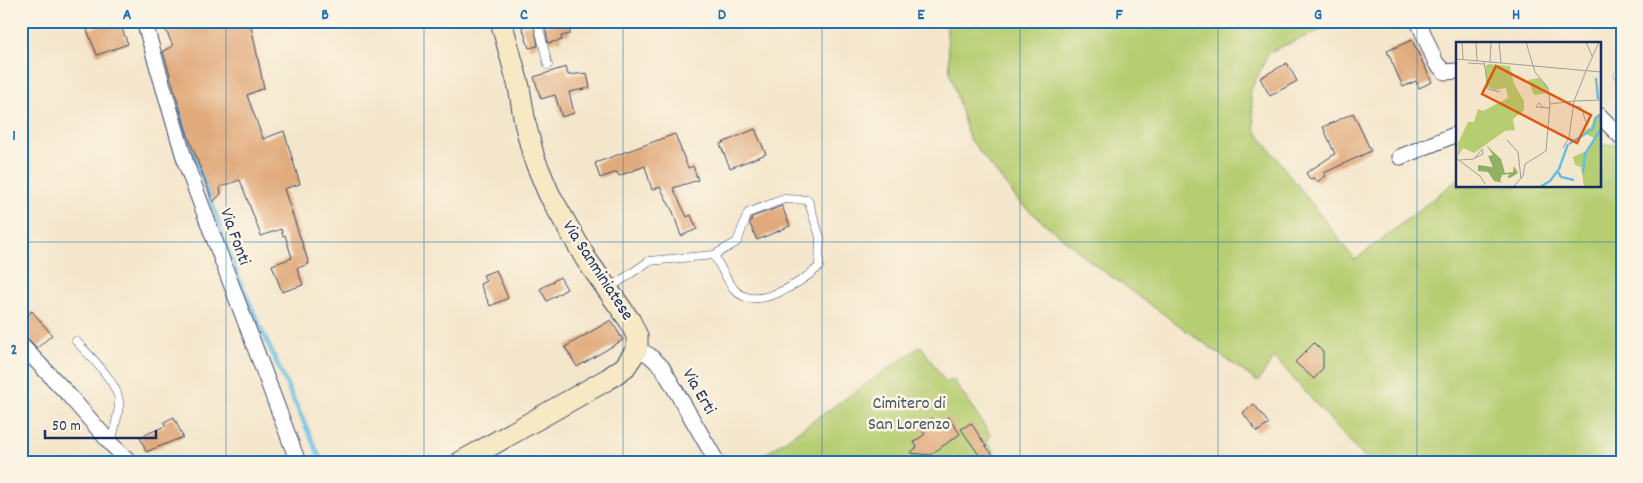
<svg xmlns="http://www.w3.org/2000/svg" width="1643" height="483" font-family="Dekko,sans-serif">
<style>
.green{fill:#b6cd71;stroke:#687e68}
.lines{fill:none;stroke-linecap:round;stroke-linejoin:round}
.stream{stroke:#66bfe3;stroke-width:4.5}
.building{fill:#e1aa7b}
.service-casing{stroke:#3c4a6e;stroke-width:9}
.minor-casing{stroke:#3c4a6e;stroke-width:17}
.secondary-casing{stroke:#3c4a6e;stroke-width:23}
.path{stroke:#3c4a6e;stroke-width:2.5;stroke-dasharray:4 4;stroke-linecap:butt}
.service{stroke:#fff;stroke-width:8}
.minor{stroke:#fff;stroke-width:15}
.secondary{stroke:#f7e9c3;stroke-width:21}
.grid{fill:none;stroke:#1f6fb2;stroke-width:1;stroke-opacity:0.55}
.labels{text-anchor:middle;dominant-baseline:central;stroke-width:5;stroke-linejoin:round;paint-order:stroke}
.street-label{font-size:18px;fill:#1b2f5e;stroke:#fcf5e5}
.park-label{font-size:18px;fill:#425663;stroke:#fcf5e5}
.inset-river{fill:none;stroke:#66bfe3;stroke-width:2.5}
.inset-road{fill:none;stroke:#9d9d9f;stroke-width:1}
.view{fill:#de5710;fill-opacity:0.15;stroke:#de5710;stroke-width:2.5}
.inset-edge{fill:none;stroke:#1b2f5e;stroke-width:2.5}
.neatline{fill:none;stroke:#1f6fb2;stroke-width:2}
.grid-label{font-size:16px;text-anchor:middle;font-weight:bold;fill:#1f6fb2}
</style>
<rect width="100%" height="100%" fill="#fcf5e5"/>
<filter id="ink" filterUnits="userSpaceOnUse"><feTurbulence type="fractalNoise" baseFrequency=".02" numOctaves="2"/><feDisplacementMap in="SourceGraphic" scale="10" xChannelSelector="R" yChannelSelector="G"/><feConvolveMatrix kernelMatrix="1 2 1 2 8 2 1 2 1" color-interpolation-filters="sRGB"/></filter>
<filter id="wash" filterUnits="userSpaceOnUse"><feTurbulence type="fractalNoise" baseFrequency=".0096" numOctaves="4" result="noise"/><feDisplacementMap in="SourceGraphic" scale="20" xChannelSelector="R" yChannelSelector="G"/><feGaussianBlur stdDeviation="1.12" result="paint"/><feColorMatrix in="noise" values="0 0 0 0 0 0 0 0 0 0 0 0 0 0 0 0 0 1.4 0 .05"/><feComposite in="paint" operator="in"/></filter>
<g filter="url(#wash)">
<rect width="100%" height="100%" fill="#f4e6cb"/>
<path class="green" d="M946 21H1342L1269 52 1250 92 1255 130 1355 260 1457 180V186H1599V145L1622 144V462H1368L1274 357 1258 382 1095 265 1020 203 969 138 950 73Z
M921 346 946 383 953 379 991 436 986 440 1001 462H754Z"/>
<g class="lines">
<path class="stream" d="M21 27 24 21
M176 104 241 284 322 462"/>
</g>
<g id="blocks">
<path class="building" d="M110 21H119L128 44 97 55 87 30Z
M171 21H250L264 88 247 95 263 139 284 131 300 184 284 189 309 264 297 268 303 285 282 292 272 265 292 258 285 235 283 236 281 229 261 236 240 180 220 187 221 194 213 202 188 136 163 51 173 46 163 24Z
M569 21 570 34 561 36 562 40 548 43 545 26Z
M534 24 538 46 529 48 522 26Z
M1412 40 1432 82 1419 88 1416 81 1403 87 1387 51Z
M1287 63 1297 81 1270 96 1260 78Z
M566 67 568 75 587 73 590 88 569 92 574 113 562 117 555 95 541 99 534 77Z
M1353 113 1371 151 1324 173 1326 176 1317 182 1314 178 1310 179 1306 173 1335 154 1323 127Z
M755 129 766 154 730 168 720 144Z
M675 134 688 168 693 166 698 180 673 188 687 217 691 215 697 229 681 236 673 212 660 187 652 190 645 166 619 176 617 172 600 178 595 163Z
M782 206 790 226 757 240 750 224 752 217Z
M496 270 508 298 490 306 480 284 486 281 483 275Z
M560 277 567 289 547 301 540 289Z
M32 311 52 335 37 348 21 332V321Z
M611 320 623 340 577 367 565 347Z
M1314 343 1323 352V368L1314 379 1295 362Z
M1254 404 1269 424 1257 432 1243 413Z
M174 417 183 437 146 452 140 437 165 426 164 422Z
M948 417 960 434 930 455 910 453 917 447 914 442 925 434 919 427 932 418 937 425Z
M971 423 986 446 998 462H984L961 429Z"/>
</g>
</g>
<g filter="url(#ink)">
<use href="#blocks" fill-opacity="0" stroke="#3c4a6e" stroke-width="1"/>
<g class="lines">
<g class="service-casing">
<path id="service" d="M540 21 539 28 548 65
M1619 75 1622 79
M610 288 649 261 714 255 737 242 748 213 784 199 808 200 820 237 819 267C801 282 755 314 734 289 726 279 720 266 714 255
M76 341C89 355 121 385 119 405 118 418 113 430 112 444"/>
</g>
<g class="minor-casing">
<path id="minor" d="M144 21 186 164 298 462
M1418 21 1436 63 1445 72 1457 71
M1599 115 1622 138
M1400 157 1457 134
M22 346 67 393 112 445 130 462
M637 349 649 355 662 367 717 462"/>
</g>
<g class="secondary-casing">
<path id="secondary" d="M461 462 608 379 625 367 637 349V336L630 321 586 259 549 194 534 158 525 123 519 87 501 21"/>
</g>
<path class="path" d="M21 30 27 21"/>
<use href="#service" class="service"/>
<use href="#minor" class="minor"/>
<use href="#secondary" class="secondary"/>
</g>
</g>
<path class="grid" d="M226 21V462M424 21V462M623 21V462M822 21V462M1020 21V462M1218 21V462M1417 21V462M21 242H1622"/>
<g class="labels">
<g class="street-label">
<text transform="translate(234 237) rotate(70)">Via Fonti</text>
<text transform="translate(597 271) rotate(57)">Via Sanminiatese</text>
<text transform="translate(698 392) rotate(60)">Via Erti</text>
</g>
<g class="park-label">
<text x="909" y="404">Cimitero di<tspan x="909" dy="21">San Lorenzo</tspan></text>
</g>
</g>
<g transform="translate(1456 42)">
<rect width="145" height="145" fill="#f4e6cb"/>
<path d="M32 22 54 24 58 42 68 59V68L57 77 59 88 49 89 18 111 7 106 2 114V101L12 80H18L22 67 27 69 52 56 50 46 38 48 31 44 29 25ZM83 36 91 43 92 51 78 53 72 38ZM145 70V145H128L125 125 119 123 117 115 130 109 138 96 128 91 129 88 135 85 138 75Z" fill="#b6cd71"/>
<path d="M30 103 45 117 49 131 57 130 58 124 62 131 54 136 51 135 54 132 46 133 44 139 47 141 38 139 32 130 22 129V123L37 125 32 114 37 113Z" fill="#90b063"/>
<path class="inset-river" d="M140 36 142 57M113 102 137 87 140 76 145 73M102 130 105 135 118 138M127 131 129 112 145 87M84 145 94 139 103 127 112 102M145 145V128"/>
<path class="inset-road" d="M6 0 7 17M20 0 21 19M43 0 45 21M70 0 79 30 92 46 94 62M130 0 136 14M0 17 145 30M28 19 32 47 44 50M34 20 35 0M12 21 28 22M130 29 143 0M118 64 125 65 130 80M87 65 83 61 80 65 94 66M51 98 62 110 65 137M107 106 113 95 118 59 145 58M0 116 24 134 29 142M4 118 18 117 26 107 27 112 19 116M57 145 67 134 69 122 90 109 94 62 118 59 130 29"/>
<path class="view" d="M40 24 135 73 121 101 26 52Z"/>
<rect width="145" height="145" class="inset-edge"/>
</g>
<rect width="1643" height="483" fill="none" stroke="#fcf5e5" stroke-width="55"/>
<path d="M45 430v8h111v-8" fill="none" stroke="#1b2f5e" stroke-width="2.5"/>
<text x="52" y="430" font-size="15" fill="#1b2f5e" stroke="#fcf5e5" stroke-width="4" paint-order="stroke">50 m</text>
<rect x="28" y="28" width="1588" height="428" class="neatline"/>
<g class="grid-label">
<text x="127" y="19">A</text>
<text x="325" y="19">B</text>
<text x="524" y="19">C</text>
<text x="722" y="19">D</text>
<text x="921" y="19">E</text>
<text x="1119" y="19">F</text>
<text x="1318" y="19">G</text>
<text x="1516" y="19">H</text>
<text x="14" y="140">1</text>
<text x="14" y="354">2</text>
</g>
</svg>
